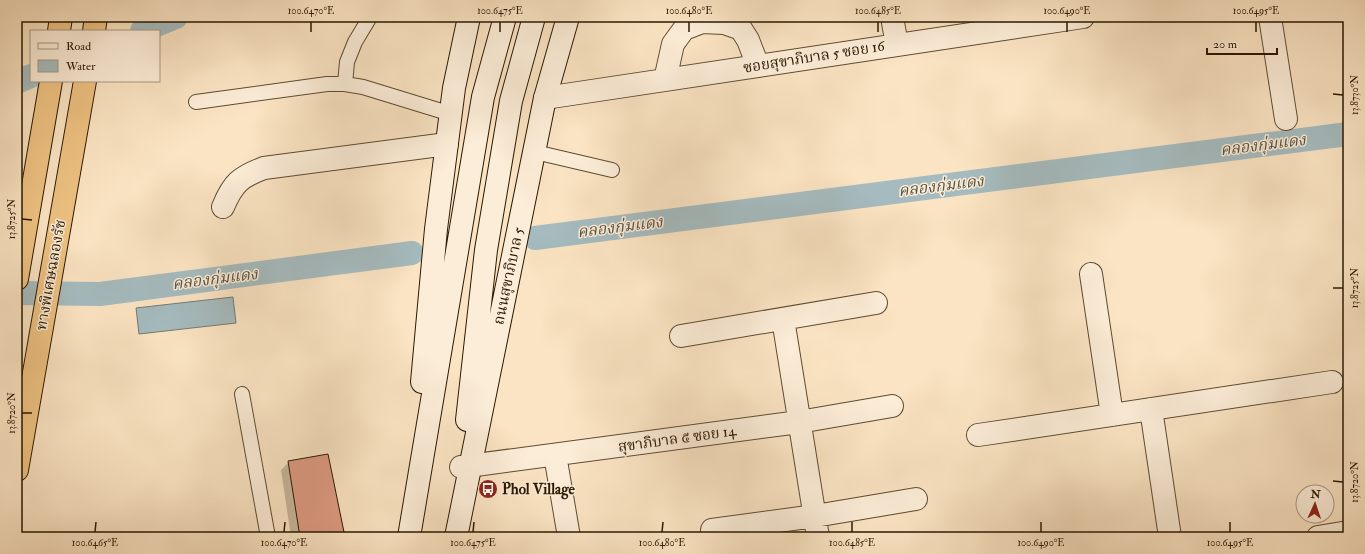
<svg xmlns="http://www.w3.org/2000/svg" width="1365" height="554" font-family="'IM FELL Double Pica','Noto Serif Thai',serif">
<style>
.water{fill:#a5bbbf;stroke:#747a73}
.shadow{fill:#0003}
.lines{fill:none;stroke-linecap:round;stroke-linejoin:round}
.canal{stroke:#a5bbbf;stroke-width:24}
.building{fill:#de9b83;stroke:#2a1800}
.service-casing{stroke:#5e4b31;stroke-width:16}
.minor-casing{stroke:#5e4b31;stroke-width:24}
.secondary-casing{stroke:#2a1800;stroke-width:24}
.motorway-casing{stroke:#2a1800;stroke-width:24}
.service{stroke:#fcedd8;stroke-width:14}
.minor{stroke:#fcedd8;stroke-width:22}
.secondary{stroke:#fcedd8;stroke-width:22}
.motorway{stroke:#eec282;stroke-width:22}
.ticks{fill:none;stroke:#2a1800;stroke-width:1.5}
.labels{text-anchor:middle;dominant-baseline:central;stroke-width:3;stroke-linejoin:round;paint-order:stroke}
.street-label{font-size:15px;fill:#2a1800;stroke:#fcedd8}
.poi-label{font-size:15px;font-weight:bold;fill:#2a1800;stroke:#fcedd8;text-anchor:start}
.water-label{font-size:16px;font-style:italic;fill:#555143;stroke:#fcedd8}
.neatline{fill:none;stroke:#2a1800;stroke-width:1.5}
.ticks-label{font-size:10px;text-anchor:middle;fill:#2a1800}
</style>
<rect width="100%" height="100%" fill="#fbe4c3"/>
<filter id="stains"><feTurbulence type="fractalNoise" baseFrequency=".005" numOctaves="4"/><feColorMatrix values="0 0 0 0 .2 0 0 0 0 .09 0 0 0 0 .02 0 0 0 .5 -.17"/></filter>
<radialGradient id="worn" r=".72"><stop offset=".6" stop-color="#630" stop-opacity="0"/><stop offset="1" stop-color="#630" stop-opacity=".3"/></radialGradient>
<path class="water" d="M233 297 236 323 139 334 136 308Z"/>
<path class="shadow" d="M289 462 344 537H291L281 470Z"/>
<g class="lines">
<path class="canal" d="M142 31 176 17
M17 82 31 76
M535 238 1348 134
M17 293 100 294 412 253"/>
</g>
<path class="building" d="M328 454 345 537H300L288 461Z"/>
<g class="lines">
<g class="service-casing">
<path id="service" d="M345 84 347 62 355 42 370 17
M196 102 327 84H345L363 87 451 114
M535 152 612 170
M242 394 268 537"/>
</g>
<g class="minor-casing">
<path id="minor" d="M892 17 897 45
M1270 17 1286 119
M665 80 673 44 684 29 702 22 724 23 741 29 748 40 758 66
M545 98 1083 17
M223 207C233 183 240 177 264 168L447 144
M1091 274 1112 415
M783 319 818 537
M681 336 876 303
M1151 409 1170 537
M978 435 1332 382
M555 455 569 537
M461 467 799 422 892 406
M712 530 815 516 916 499
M1318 537 1348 532"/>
</g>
<g class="secondary-casing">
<path id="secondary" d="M422 382 436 229 454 88 469 17
M467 420 486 250 511 101 534 17
M409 537 483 97 505 17
M456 537 545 98 568 17"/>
</g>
<g class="motorway-casing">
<path id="motorway" d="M59 31 61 17
M94 31 96 17
M17 279 51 81
M17 470 85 81"/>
</g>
<use href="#service" class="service"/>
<use href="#minor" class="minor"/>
<use href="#secondary" class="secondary"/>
<use href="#motorway" class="motorway"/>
</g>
<path class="ticks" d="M311 32V22M500 32V22M689 32V22M878 32V22M1067 32V22M1256 32V22M1333 94 1343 95M22 219 32 220M1333 288H1343M22 413H32M1333 481 1343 482M95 532 96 522M284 532 285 522M473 532 474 522M662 532 663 522M852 532V522M1041 532V522M1230 532V522"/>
<defs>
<g id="bus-disc" transform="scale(1)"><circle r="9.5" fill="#8f2418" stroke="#fcedd8"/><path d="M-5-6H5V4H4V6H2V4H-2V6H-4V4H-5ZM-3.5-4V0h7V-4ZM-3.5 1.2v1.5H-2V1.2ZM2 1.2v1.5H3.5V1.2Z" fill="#fff"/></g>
</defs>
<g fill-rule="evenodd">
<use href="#bus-disc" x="488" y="489"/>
</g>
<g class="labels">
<g class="street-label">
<text transform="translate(814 57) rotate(-9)">ซอยสุขาภิบาล 5 ซอย 16</text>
<text transform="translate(51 275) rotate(-80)">ทางพิเศษฉลองรัช</text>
<text transform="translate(509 276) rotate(-78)">ถนนสุขาภิบาล 5</text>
<text transform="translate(677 439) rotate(-8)">สุขาภิบาล ๕ ซอย 14</text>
</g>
<g class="poi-label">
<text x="502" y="489">Phol Village</text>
</g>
<g class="water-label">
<text transform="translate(1263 145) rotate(-7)">คลองกุ่มแดง</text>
<text transform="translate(941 186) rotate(-7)">คลองกุ่มแดง</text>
<text transform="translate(620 227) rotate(-7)">คลองกุ่มแดง</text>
<text transform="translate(215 279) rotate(-7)">คลองกุ่มแดง</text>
</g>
</g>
<rect width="1365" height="554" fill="none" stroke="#fbe4c3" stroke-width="44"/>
<rect x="30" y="30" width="130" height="52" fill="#fcedd8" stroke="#a89882"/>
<rect x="38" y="43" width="20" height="6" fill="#fcedd8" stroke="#a89882"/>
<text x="66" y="50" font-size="12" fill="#2a1800">Road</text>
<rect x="38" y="60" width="20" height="12" fill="#a5bbbf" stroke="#a89882"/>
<text x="66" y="70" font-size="12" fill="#2a1800">Water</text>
<g transform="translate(1315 504) rotate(3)"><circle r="19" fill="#fcedd8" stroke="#a89882"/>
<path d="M0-3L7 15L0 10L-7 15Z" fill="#8f2418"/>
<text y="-6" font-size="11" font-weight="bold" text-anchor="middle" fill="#2a1800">N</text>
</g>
<path d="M1207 48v6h70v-6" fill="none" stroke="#2a1800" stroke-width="2"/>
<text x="1213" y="48" font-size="12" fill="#2a1800" stroke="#fcedd8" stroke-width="3" paint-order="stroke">20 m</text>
<rect x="22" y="22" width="1321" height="510" class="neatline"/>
<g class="ticks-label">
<text x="311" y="14">100.6470°E</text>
<text x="500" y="14">100.6475°E</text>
<text x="689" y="14">100.6480°E</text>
<text x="878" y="14">100.6485°E</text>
<text x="1067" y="14">100.6490°E</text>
<text x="1256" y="14">100.6495°E</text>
<text transform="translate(1354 95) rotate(-90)" y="4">13.8730°N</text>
<text transform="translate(11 219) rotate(-90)" y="4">13.8725°N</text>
<text transform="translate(1354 288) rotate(-90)" y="4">13.8725°N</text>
<text transform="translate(11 413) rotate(-90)" y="4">13.8720°N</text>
<text transform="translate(1354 482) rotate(-90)" y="4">13.8720°N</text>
<text x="95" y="546">100.6465°E</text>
<text x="284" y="546">100.6470°E</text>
<text x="473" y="546">100.6475°E</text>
<text x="662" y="546">100.6480°E</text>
<text x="852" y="546">100.6485°E</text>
<text x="1041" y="546">100.6490°E</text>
<text x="1230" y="546">100.6495°E</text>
</g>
<rect width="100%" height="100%" filter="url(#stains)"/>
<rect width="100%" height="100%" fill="url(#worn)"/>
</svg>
